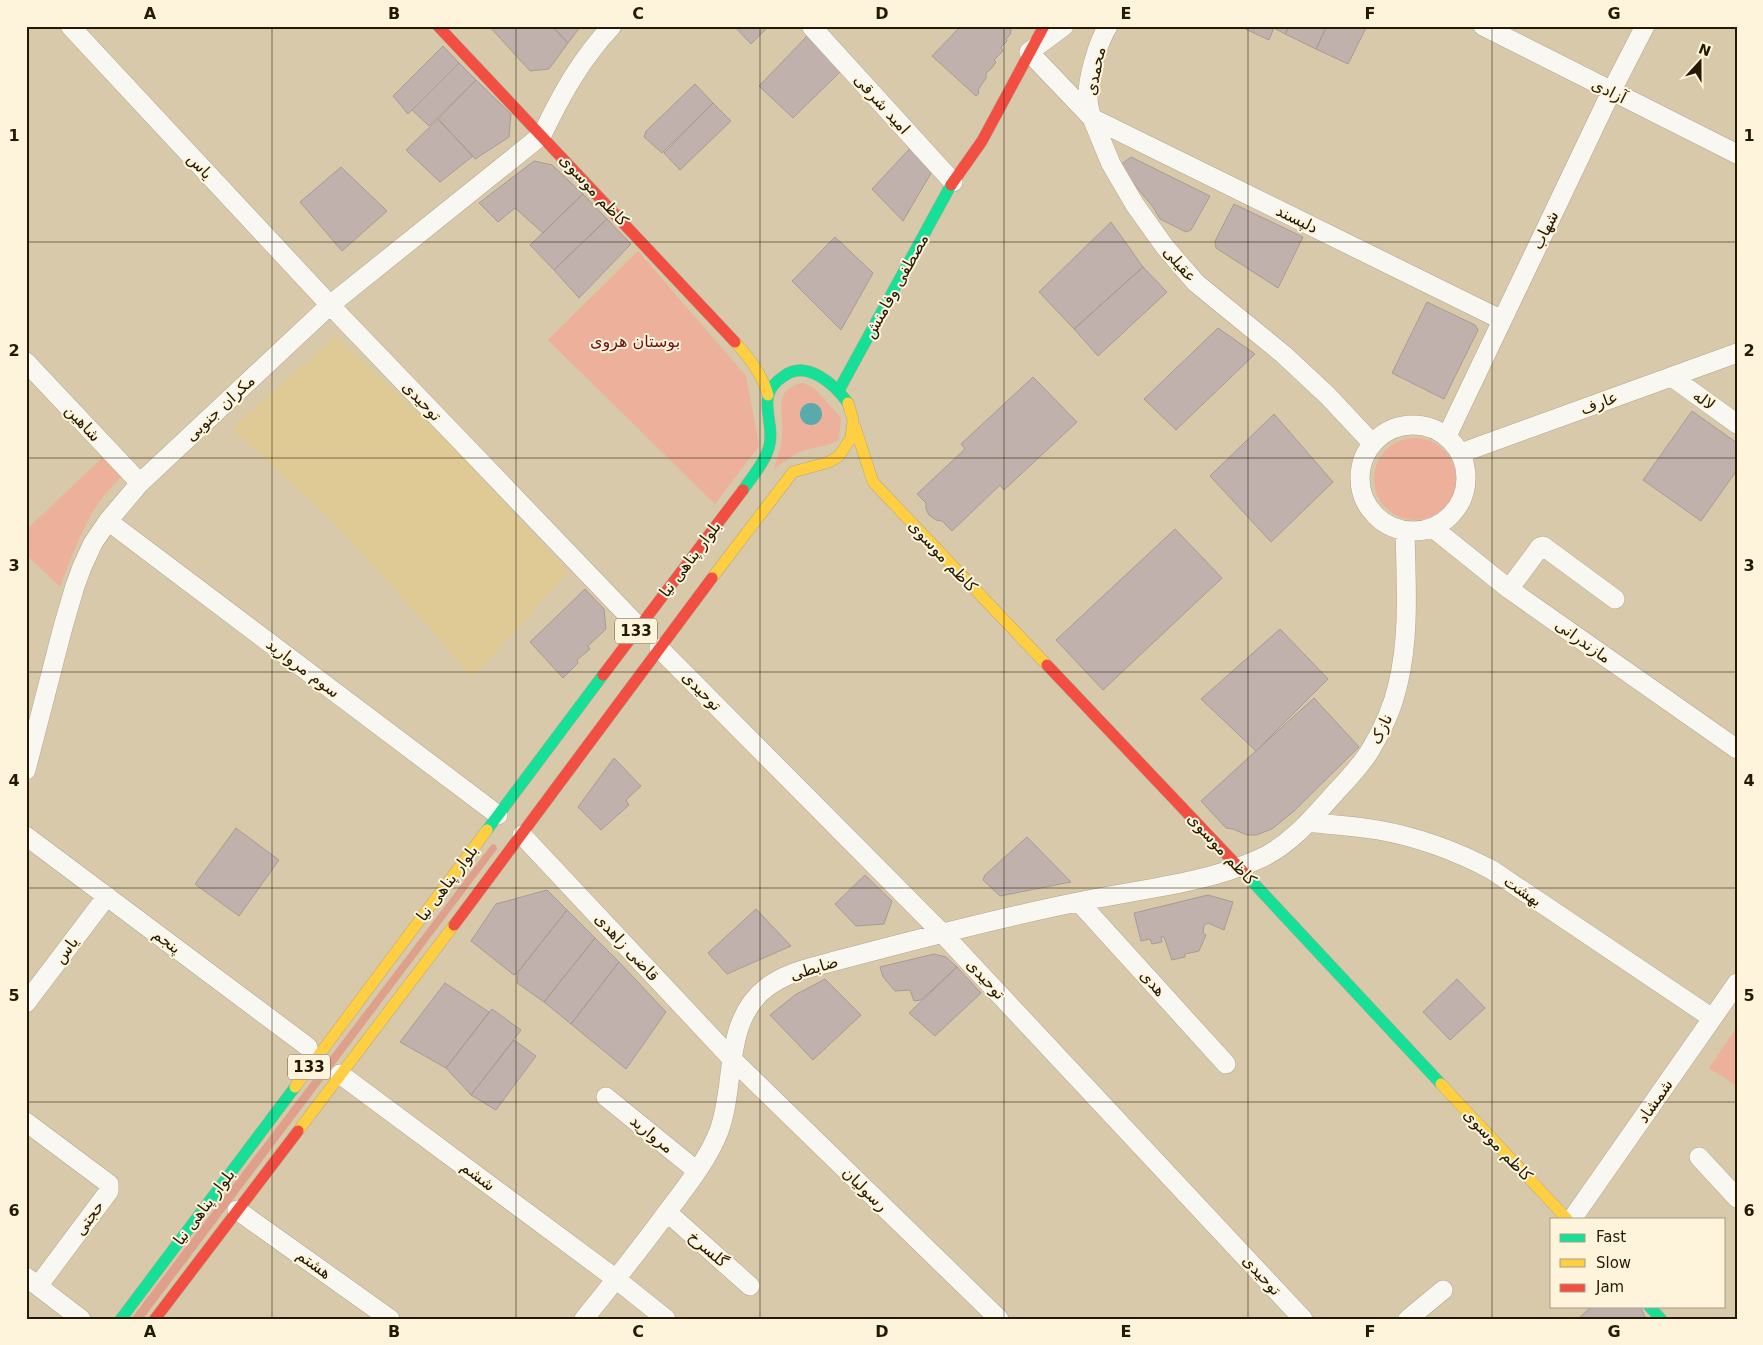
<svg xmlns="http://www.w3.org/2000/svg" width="1763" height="1345" font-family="'DejaVu Sans','Noto Naskh Arabic',sans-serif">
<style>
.built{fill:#dfc995}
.green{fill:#ecb09b}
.forest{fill:#dfa08b}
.water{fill:#58aaab}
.building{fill:#c0b1ac;stroke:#a99a94}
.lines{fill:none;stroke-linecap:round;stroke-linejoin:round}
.street-casing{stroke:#b2a78d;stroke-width:20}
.fast-casing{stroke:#b2a78d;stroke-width:12}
.slow-casing{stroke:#b2a78d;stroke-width:12}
.jam-casing{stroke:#b2a78d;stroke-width:12}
.street{stroke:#f9f7f2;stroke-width:19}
.fast{stroke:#16e098;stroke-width:11}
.slow{stroke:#ffcf43;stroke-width:11}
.jam{stroke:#f24e42;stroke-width:11}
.grid{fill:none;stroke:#241a03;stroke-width:1;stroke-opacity:0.55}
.labels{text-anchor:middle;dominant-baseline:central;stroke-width:4;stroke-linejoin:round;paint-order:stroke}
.shield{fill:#fef4dc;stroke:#655b44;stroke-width:1}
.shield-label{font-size:15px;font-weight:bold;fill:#241a03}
.street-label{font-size:16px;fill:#241a03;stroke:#fef4dc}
.park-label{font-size:16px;fill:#6e1010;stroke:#fef4dc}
.neatline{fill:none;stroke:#241a03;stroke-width:2}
.grid-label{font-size:16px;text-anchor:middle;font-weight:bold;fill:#241a03}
</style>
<rect width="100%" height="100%" fill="#d7c9a9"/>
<path class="built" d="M335 336 436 429 569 572 473 677 335 524 232 429Z"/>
<path class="green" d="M638 251 746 376 759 446 715 504 548 340Z
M803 383 814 388 841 418 839 440C825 447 819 446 805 450 793 454 784 462 774 469 777 458 782 446 782 434 784 410 772 390 803 383Z
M1374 479a41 41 0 1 1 82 0a41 41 0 1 1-82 0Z
M102 458 121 477C114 485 106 492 100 501 82 527 71 558 60 587L26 554V530Z
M1737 1027V1086L1709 1068Z"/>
<path class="forest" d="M492 844 496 845 497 849 143 1319H131Z"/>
<path class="water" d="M800 414a11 11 0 1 1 22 0a11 11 0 1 1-22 0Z"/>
<path class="building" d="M489 26H552L568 43 549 69 530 71Z
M552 26H581L568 43Z
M734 26H769L751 44Z
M961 26H1009L1011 30 1010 35 1006 39 1007 41 1001 47 1003 51 994 60 996 62 991 69 986 73V78L978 90 979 93 976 96 932 56Z
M1239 26H1289L1285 34 1274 28 1269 40Z
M1289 26H1327L1316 49 1285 34Z
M1327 26H1367L1348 64 1316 49Z
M811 32 844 68 793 118 759 86Z
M443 46 459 63 408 114 393 96Z
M459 63 476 80 429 126 412 110Z
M476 80 511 114 509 137 475 159 438 119Z
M695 84 713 103 662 153 644 137 646 131Z
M713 103 731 121 680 170 664 153Z
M438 119 473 156 440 182 406 150Z
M914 144 934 168 903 221 872 189Z
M1131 157 1210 196 1191 230 1186 232 1160 219 1153 207 1119 166Z
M534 161 552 165 583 194 543 233 515 208 498 222 479 203Z
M341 167 387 211 342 251 300 202Z
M583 194 607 219 554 270 530 245Z
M1234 204 1303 237 1278 288 1216 248 1215 241Z
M607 219 631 244 579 298 554 270Z
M1111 222 1143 267 1074 329 1039 292Z
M835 237 873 273 841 330 792 281Z
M1143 267 1167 292 1098 356 1074 329Z
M1427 302 1475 325 1478 330 1444 399 1392 373Z
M1218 328 1255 354 1176 430 1144 399Z
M1033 377 1077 422 1004 490 1000 485 952 531 942 521 936 520 929 515 926 509V503L917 494 965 449 961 444Z
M1692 411 1737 443V470L1701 521 1643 480Z
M1274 414 1333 482 1271 542 1210 476Z
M1175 529 1222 578 1103 690 1056 640Z
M585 589 604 609 606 629 588 646 590 649 577 660 578 663 563 678 530 642Z
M1280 629 1328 679 1256 751 1201 699Z
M1314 698 1359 747 1294 811 1272 829 1256 835H1247L1233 829 1226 828 1201 801Z
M614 758 641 786 626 800 629 805 601 830 578 807Z
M236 828 279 860 239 916 195 884Z
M1027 837 1071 882 1000 896 983 880 985 875Z
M865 875 892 901 884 924 856 926 835 904Z
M547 890 567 910 518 972 514 975 471 941 496 904Z
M1208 895 1233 902 1224 930 1208 923 1204 925 1203 933 1206 935 1199 951 1185 954V957L1172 960 1164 937H1161L1162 942 1152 944 1150 939 1141 941 1134 913Z
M756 909 791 946 727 974 708 953Z
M567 910 595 938 544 1002 517 983 518 972Z
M595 938 619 962 571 1024 544 1002Z
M934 954 946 957 957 967 921 1000 914 1001 910 990 895 991 883 977 880 967Z
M619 962 666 1012 626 1069 571 1024Z
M957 967 981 993 935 1036 909 1013Z
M825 979 861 1015 813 1060 770 1015 795 995Z
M1457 979 1485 1008 1450 1040 1423 1012Z
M445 983 489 1012 446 1068 400 1042Z
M492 1009 521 1030 471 1095 446 1068Z
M514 1040 536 1056 496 1110 471 1095Z
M1592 1306H1640L1646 1319H1578Z"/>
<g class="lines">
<g class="street-casing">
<path id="street" d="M70 26 330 305 639 627
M811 26 953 182
M1064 26 1029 52 1092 118 1111 164 1135 205 1165 247 1196 283 1283 354 1328 396 1372 443
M1483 26 1737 154
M1092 118 1502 320
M1092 118C1090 112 1088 105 1088 98 1087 79 1098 42 1108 26
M26 362 140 483
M1672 377 1737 424
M1360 478a53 53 0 1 1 106 0a53 53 0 1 1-106 0Z
M1447 436 1611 92 1645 26
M1461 453 1737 353
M108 521 498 815
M1433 528 1509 589 1737 749
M1509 589 1540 547 1543 546 1615 599
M659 648 942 933 1303 1319
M26 770 63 627 75 586 82 567 93 543 108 521 140 483 330 305 542 135C561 95 581 59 612 26
M1308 822C1331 825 1355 826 1378 830 1418 837 1456 851 1492 870L1712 1018
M522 835 732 1059 999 1319
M26 836 308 1047
M1079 902 1226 1064
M26 1003 107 896
M340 1074 616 1279 666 1319
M606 1097 697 1171
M26 1122 109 1184V1191L38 1286
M1699 1157 1737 1198
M237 1210 390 1319
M667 1212 750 1286
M1572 1219 1737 983
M26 1277 81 1319
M584 1319C614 1282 643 1245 671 1207 689 1183 708 1159 719 1131 736 1085 723 1021 766 988 785 973 809 968 831 962 854 956 877 950 900 944 962 928 1025 912 1088 900 1144 889 1204 883 1257 860 1288 847 1312 819 1334 794 1347 780 1361 766 1371 749 1383 729 1393 707 1398 684 1410 634 1406 582 1405 531
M1408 1319 1443 1290"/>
</g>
<g class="fast-casing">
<path id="fast" d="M839 390 951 185
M743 490C752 477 765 462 769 447 774 430 765 413 768 397 770 387 776 381 784 376 807 359 835 385 848 403
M487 830 603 675
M1248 877 1441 1084
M1649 1306 1661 1319
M121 1319 295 1087"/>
</g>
<g class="slow-casing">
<path id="slow" d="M735 342C750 358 762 374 768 395
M855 427 873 482 1047 665
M712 578 793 472 829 462 839 456 851 438 853 420 848 403
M1441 1084 1567 1219
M295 1087 487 830
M298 1131 454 925"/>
</g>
<g class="jam-casing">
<path id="jam" d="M438 26 735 342
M951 185 982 141 1044 26
M1047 665 1248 877
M603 675 743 490
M454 925 712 578
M155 1319 298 1131"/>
</g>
<use href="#street" class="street"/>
<use href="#fast" class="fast"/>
<use href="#slow" class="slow"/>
<use href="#jam" class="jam"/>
</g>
<path class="grid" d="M272 26V1319M516 26V1319M760 26V1319M1004 26V1319M1248 26V1319M1492 26V1319M26 242H1737M26 458H1737M26 672H1737M26 888H1737M26 1102H1737"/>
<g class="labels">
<g class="shield">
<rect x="615" y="618.5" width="42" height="25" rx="4"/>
<rect x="288" y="1054.5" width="42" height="25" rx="4"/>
</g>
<g class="shield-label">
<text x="636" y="631">133</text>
<text x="309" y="1067">133</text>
</g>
<g class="street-label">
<text transform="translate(1095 71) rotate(-78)">محمدی</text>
<text transform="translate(1609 91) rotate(27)">آزادی</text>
<text transform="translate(882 104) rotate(48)">امید شرقی</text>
<text transform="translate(200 166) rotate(47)">یاس</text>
<text transform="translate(594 190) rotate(47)">کاظم موسوی</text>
<text transform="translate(1297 219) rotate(26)">دلپسند</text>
<text transform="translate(1545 230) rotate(-64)">شهاب</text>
<text transform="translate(1180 264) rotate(49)">عقیلی</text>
<text transform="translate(896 286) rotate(-61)">مصطفی وفامنش</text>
<text transform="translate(1704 400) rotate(36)">لاله</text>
<text transform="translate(422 401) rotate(46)">توحیدی</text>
<text transform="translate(1599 403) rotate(-20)">عارف</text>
<text transform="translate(220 408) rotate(-43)">مکران جنوبی</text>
<text transform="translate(83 423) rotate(47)">شاهین</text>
<text transform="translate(943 556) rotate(47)">کاظم موسوی</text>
<text transform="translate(690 559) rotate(-53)">بلوار پناهی نیا</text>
<text transform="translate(1583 641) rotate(35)">مازندرانی</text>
<text transform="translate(303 668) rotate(37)">سوم مروارید</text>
<text transform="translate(702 691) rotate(45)">توحیدی</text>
<text transform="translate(1381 729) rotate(-64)">نازک</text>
<text transform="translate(1222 849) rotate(47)">کاظم موسوی</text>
<text transform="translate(447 883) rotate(-53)">بلوار پناهی نیا</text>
<text transform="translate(1523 891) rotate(34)">بهشت</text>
<text transform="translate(167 941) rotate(37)">پنجم</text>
<text transform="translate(627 947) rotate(47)">قاضی زاهدی</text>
<text transform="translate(66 950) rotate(-53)">یاس</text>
<text transform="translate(814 968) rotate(-17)">ضابطی</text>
<text transform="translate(986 979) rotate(47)">توحیدی</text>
<text transform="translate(1153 983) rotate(48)">هدی</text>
<text transform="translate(1655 1101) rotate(-55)">شمشاد</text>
<text transform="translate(652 1134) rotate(39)">مروارید</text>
<text transform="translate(1498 1145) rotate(47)">کاظم موسوی</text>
<text transform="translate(478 1176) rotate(37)">ششم</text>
<text transform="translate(865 1189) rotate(44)">رسولیان</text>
<text transform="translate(204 1207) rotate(-53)">بلوار پناهی نیا</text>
<text transform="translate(89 1218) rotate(-54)">حجتی</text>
<text transform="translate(708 1249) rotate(41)">گلسرخ</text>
<text transform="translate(314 1264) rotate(36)">هشتم</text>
<text transform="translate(1262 1275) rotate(47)">توحیدی</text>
</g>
<g class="park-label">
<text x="635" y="341">بوستان هروی</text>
</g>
</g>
<rect width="1763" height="1345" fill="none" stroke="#fef4dc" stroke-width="55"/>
<rect x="1550" y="1218" width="175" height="90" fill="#fef4dc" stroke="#a79d85"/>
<rect x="1560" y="1234" width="25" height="8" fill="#16e098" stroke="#a79d85"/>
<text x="1596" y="1242" font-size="15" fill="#241a03">Fast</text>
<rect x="1560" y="1259" width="25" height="8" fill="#ffcf43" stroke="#a79d85"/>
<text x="1596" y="1268" font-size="15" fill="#241a03">Slow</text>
<rect x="1560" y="1284" width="25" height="8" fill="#f24e42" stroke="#a79d85"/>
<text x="1596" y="1292" font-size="15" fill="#241a03">Jam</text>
<g transform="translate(1700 62) rotate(21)" stroke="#fef4dc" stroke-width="4" paint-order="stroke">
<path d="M0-4L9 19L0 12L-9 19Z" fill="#241a03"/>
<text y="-8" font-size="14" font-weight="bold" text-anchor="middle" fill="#241a03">N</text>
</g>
<rect x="28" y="28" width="1708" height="1290" class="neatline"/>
<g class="grid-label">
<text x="150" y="19">A</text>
<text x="394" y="19">B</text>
<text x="638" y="19">C</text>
<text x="882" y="19">D</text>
<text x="1126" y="19">E</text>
<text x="1370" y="19">F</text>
<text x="1614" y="19">G</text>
<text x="14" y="141">1</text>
<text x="1749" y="141">1</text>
<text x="14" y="356">2</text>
<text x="1749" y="356">2</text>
<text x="14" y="571">3</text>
<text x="1749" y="571">3</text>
<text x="14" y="786">4</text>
<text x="1749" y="786">4</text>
<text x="14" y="1001">5</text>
<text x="1749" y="1001">5</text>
<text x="14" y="1216">6</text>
<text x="1749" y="1216">6</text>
<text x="150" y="1337">A</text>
<text x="394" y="1337">B</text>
<text x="638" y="1337">C</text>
<text x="882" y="1337">D</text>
<text x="1126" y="1337">E</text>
<text x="1370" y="1337">F</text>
<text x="1614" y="1337">G</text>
</g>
</svg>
